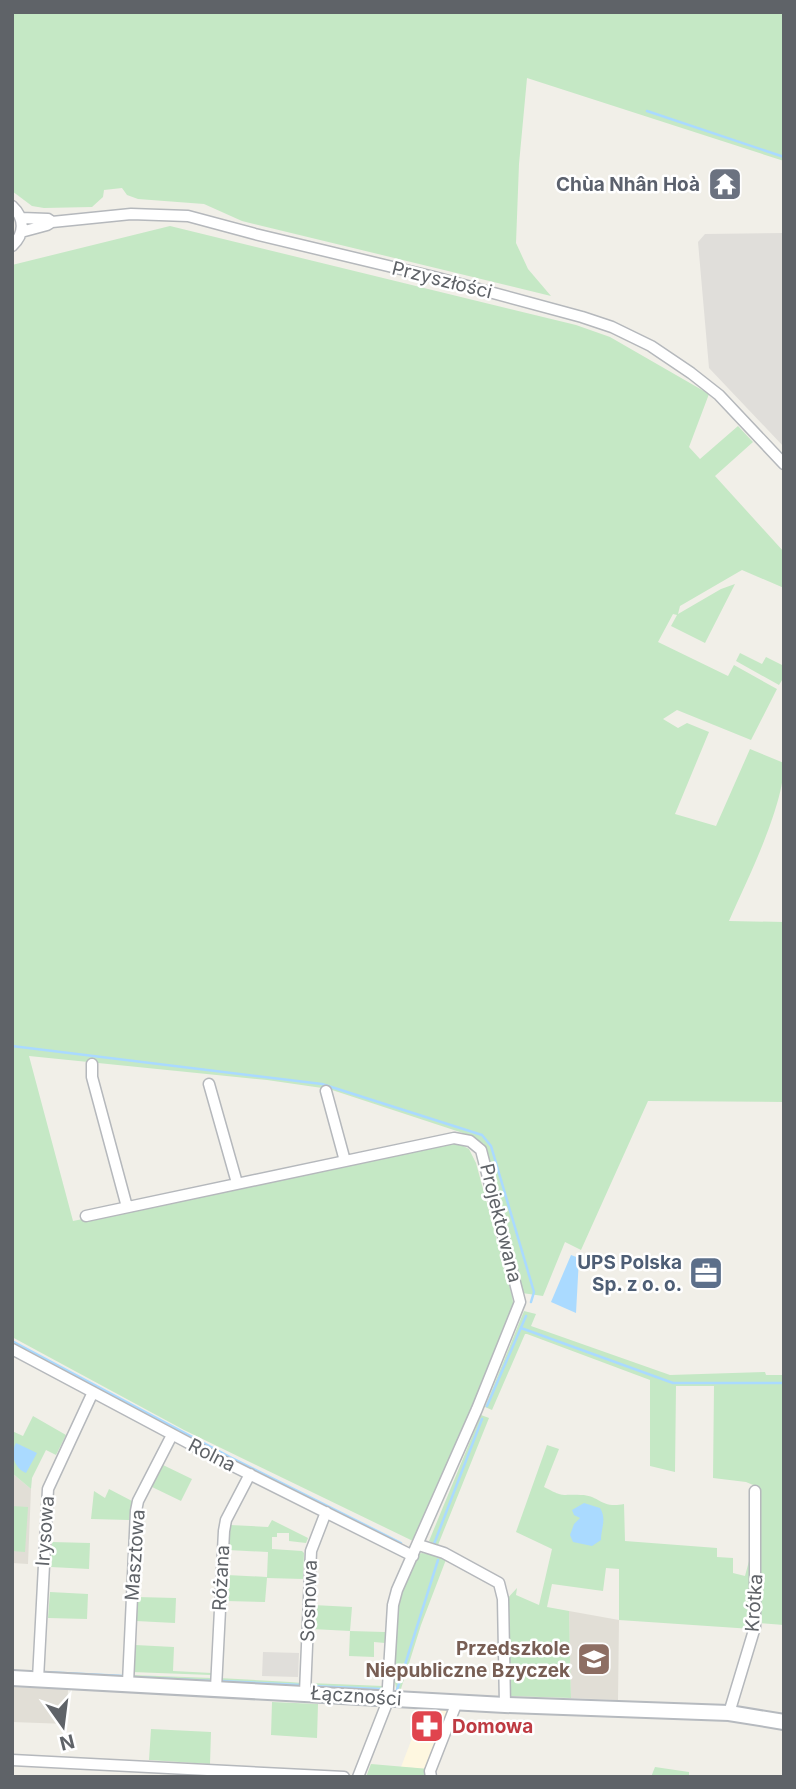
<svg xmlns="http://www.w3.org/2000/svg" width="796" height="1789" font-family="Inter,sans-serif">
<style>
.commercial{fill:#fef7e0}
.industrial{fill:#e0deda}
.education{fill:#e1ded6}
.green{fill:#c5e8c5}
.water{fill:#aadaff}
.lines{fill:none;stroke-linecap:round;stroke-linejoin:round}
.stream{stroke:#aadaff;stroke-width:2.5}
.street-casing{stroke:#b5b8bc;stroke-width:13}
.secondary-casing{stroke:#b6babf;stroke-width:18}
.street{stroke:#fff;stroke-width:10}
.secondary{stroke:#fff;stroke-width:14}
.labels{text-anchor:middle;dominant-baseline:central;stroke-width:5;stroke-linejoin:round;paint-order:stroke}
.worship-label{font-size:19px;font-weight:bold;fill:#5b616d;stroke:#fff;text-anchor:end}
.street-label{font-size:19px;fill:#5f6368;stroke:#fff}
.service-label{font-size:19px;font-weight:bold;fill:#4e5e75;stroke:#fff;text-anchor:end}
.education-label{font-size:19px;font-weight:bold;fill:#785e54;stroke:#fff;text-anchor:end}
.health-label{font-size:19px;font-weight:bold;fill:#be3a42;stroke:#fff;text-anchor:start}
</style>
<rect width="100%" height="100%" fill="#f1efe8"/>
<path class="commercial" d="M424 1707 451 1709 429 1769 401 1767Z"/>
<path class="industrial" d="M784 233V447L709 368 698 242 705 234Z
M263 1652 299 1653 298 1677 262 1676Z"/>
<path class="education" d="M12 1473 31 1489 28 1564 12 1563Z
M569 1611 619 1620 618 1700 571 1698Z
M12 1687 68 1689 67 1724 12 1722Z"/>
<path class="green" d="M12 12H784V161L527 78 519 164 516 243 528 269 551 296 242 221 204 204 138 199 127 195 122 188 104 190 103 197 92 207 44 208 32 206 12 191Z
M170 226 576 325 610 337 709 394 689 447 700 459 738 426 753 442 715 476 784 552V588L742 570 680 606 678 614 721 589 735 584 705 643 671 626 677 615 673 614 658 642 728 676 734 665 777 689 751 740 677 710 663 719 678 728 687 723 709 732 675 814 716 826 750 749 784 763C784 807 747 880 729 921L784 922V1102L648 1101 581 1250 565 1242 543 1296 522 1293 487 1152 484 1144 469 1135 329 1089 267 1080 29 1056 73 1221 456 1142 469 1149 476 1163 512 1296 514 1308 415 1542 184 1430 12 1337V265Z
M740 653 762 664 766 657 784 666V677L779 685 736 661Z
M524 1311 536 1314 531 1326 670 1375 765 1372 766 1375H784V1625L759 1623 758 1487 746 1482 713 1478 714 1386H676L675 1472 650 1466V1380L527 1334H525L492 1410 485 1407Z
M481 1415 489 1418 438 1545 429 1541Z
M33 1416 66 1435 56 1455 46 1450 32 1478 31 1489 12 1473V1431L23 1436Z
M547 1445 559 1449 544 1487C565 1498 560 1494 581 1495 599 1495 601 1509 624 1504L625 1541 717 1548V1557L733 1558V1573L745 1576 749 1561H752V1629L619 1620V1569L606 1568 603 1591 552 1584 547 1607 569 1611 571 1698 510 1696 506 1600 517 1588 516 1595 539 1605 552 1549 516 1532Z
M163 1465 192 1479 181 1501 152 1487Z
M109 1489 132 1501 129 1520 91 1519 94 1491 105 1498Z
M12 1506 28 1507 25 1552 12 1551Z
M272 1520 308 1538 306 1543 289 1541V1533H277V1537H272V1549L302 1551 304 1553 303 1579 267 1578 265 1602 226 1601 227 1575 267 1577 268 1552 228 1550 230 1525 268 1527Z
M52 1542 90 1543 89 1569 51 1567Z
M422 1553 447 1557 421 1625 400 1692H397L395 1683 392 1682 399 1598 418 1554Z
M50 1592 88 1594 87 1619 48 1618Z
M137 1597 176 1598 175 1623 136 1621Z
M313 1605 352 1607 350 1631 385 1632V1643L374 1642V1657L349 1656 350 1631 312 1629Z
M135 1645 174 1647 173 1671 212 1673 211 1675 132 1672 134 1669Z
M579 1656 597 1657V1669L578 1668Z
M132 1675 212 1678 210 1683 133 1680Z
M219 1678 290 1682 302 1683 300 1688 220 1684Z
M309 1683 383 1686 382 1690H384L383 1692 309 1689Z
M272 1702 318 1704 317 1738 271 1735Z
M151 1729 211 1732 210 1764 149 1760Z
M371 1764 429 1769 426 1777H366Z
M655 1767 689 1772V1777H651Z"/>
<path class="water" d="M571 1255 579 1258 576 1313 551 1302Z
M16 1443 37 1453 26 1473C14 1468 10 1454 16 1443Z
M584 1503 600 1508C607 1519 601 1528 601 1540L592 1546 573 1542 570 1535 574 1524 580 1518 574 1515 572 1510Z"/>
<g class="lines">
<path class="stream" d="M647 111 784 157
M12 1046 322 1084 482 1135 491 1146 534 1292 531 1302
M521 1328 673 1383H784
M12 1341 230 1457 401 1543
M487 1406 526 1316
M434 1544 482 1419
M12 1671 32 1672
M42 1672 124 1676
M132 1677 212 1681
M221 1681 300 1685
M311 1686 381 1689
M397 1690 438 1560"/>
<g class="street-casing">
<path id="street" d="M12 206C25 218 25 234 12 246
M21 218 48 219 52 222
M21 232 47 225 52 222 131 214 188 216 255 234 434 277 582 317 612 327 651 346 691 373 719 395 784 464
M92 1064V1077L127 1207
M209 1084 237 1183
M326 1091 345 1161
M86 1216 454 1138 470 1141 481 1150 520 1302 477 1409 397 1590 393 1605 387 1703 358 1777
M12 1349 213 1456 413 1556
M419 1545 444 1553 499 1583 503 1599 505 1705
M38 1679 48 1489 93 1392
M128 1683 136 1511 138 1501 172 1435
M216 1688 224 1531 226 1520 250 1474
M305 1693 311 1551 326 1512
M729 1713 755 1627V1491
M12 1760 344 1777
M431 1777 430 1771 457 1702"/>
</g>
<g class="secondary-casing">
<path id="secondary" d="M12 1678 505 1705 729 1713 784 1722"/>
</g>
<use href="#street" class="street"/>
<use href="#secondary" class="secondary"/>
</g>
<defs>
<g id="temple-square" transform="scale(1.75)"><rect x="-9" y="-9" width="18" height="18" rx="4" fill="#6b7280" stroke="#fff"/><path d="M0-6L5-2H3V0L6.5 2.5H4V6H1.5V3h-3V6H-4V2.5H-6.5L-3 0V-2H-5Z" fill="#fff"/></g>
<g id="office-square" transform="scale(1.75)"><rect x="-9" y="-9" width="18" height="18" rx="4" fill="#5c6f8a" stroke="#fff"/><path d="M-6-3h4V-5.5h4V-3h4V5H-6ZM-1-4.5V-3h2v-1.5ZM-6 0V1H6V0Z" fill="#fff"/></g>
<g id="school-square" transform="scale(1.75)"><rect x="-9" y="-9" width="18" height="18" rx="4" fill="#8d6e63" stroke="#fff"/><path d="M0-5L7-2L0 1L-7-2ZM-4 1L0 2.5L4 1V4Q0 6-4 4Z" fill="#fff"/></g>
<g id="pharmacy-square" transform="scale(1.75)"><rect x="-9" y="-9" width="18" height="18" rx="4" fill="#e0444e" stroke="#fff"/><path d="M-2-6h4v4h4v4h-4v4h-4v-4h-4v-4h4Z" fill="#fff"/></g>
</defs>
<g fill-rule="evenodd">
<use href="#temple-square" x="725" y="184"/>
<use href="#office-square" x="706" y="1273"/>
<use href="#school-square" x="594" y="1659"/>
<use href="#pharmacy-square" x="427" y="1726"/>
</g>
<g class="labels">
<g class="worship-label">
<text x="700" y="184">Chùa Nhân Hoà</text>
</g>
<g class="street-label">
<text transform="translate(442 280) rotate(14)">Przyszłości</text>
<text transform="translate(501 1223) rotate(76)">Projektowana</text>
<text transform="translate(212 1455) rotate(27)">Rolna</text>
<text transform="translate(45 1531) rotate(-86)">Irysowa</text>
<text transform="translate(135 1555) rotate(-86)">Masztowa</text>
<text transform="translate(221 1578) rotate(-87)">Różana</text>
<text transform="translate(309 1601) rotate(-88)">Sosnowa</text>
<text transform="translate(754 1603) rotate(-86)">Krótka</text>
<text transform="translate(356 1696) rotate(4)">Łączności</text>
</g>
<g class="service-label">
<text x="682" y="1262">UPS Polska<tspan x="682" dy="22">Sp. z o. o.</tspan></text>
</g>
<g class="education-label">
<text x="570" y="1648">Przedszkole<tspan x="570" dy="22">Niepubliczne Bzyczek</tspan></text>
</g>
<g class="health-label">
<text x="452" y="1726">Domowa</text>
</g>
</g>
<rect width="796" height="1789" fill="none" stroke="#5f6368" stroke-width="28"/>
<g transform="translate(63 1726) rotate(166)" stroke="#ffffff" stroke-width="5" paint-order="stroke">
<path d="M0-5L12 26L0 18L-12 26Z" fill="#5f6368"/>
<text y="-10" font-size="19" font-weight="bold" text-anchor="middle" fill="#5f6368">N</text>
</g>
</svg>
